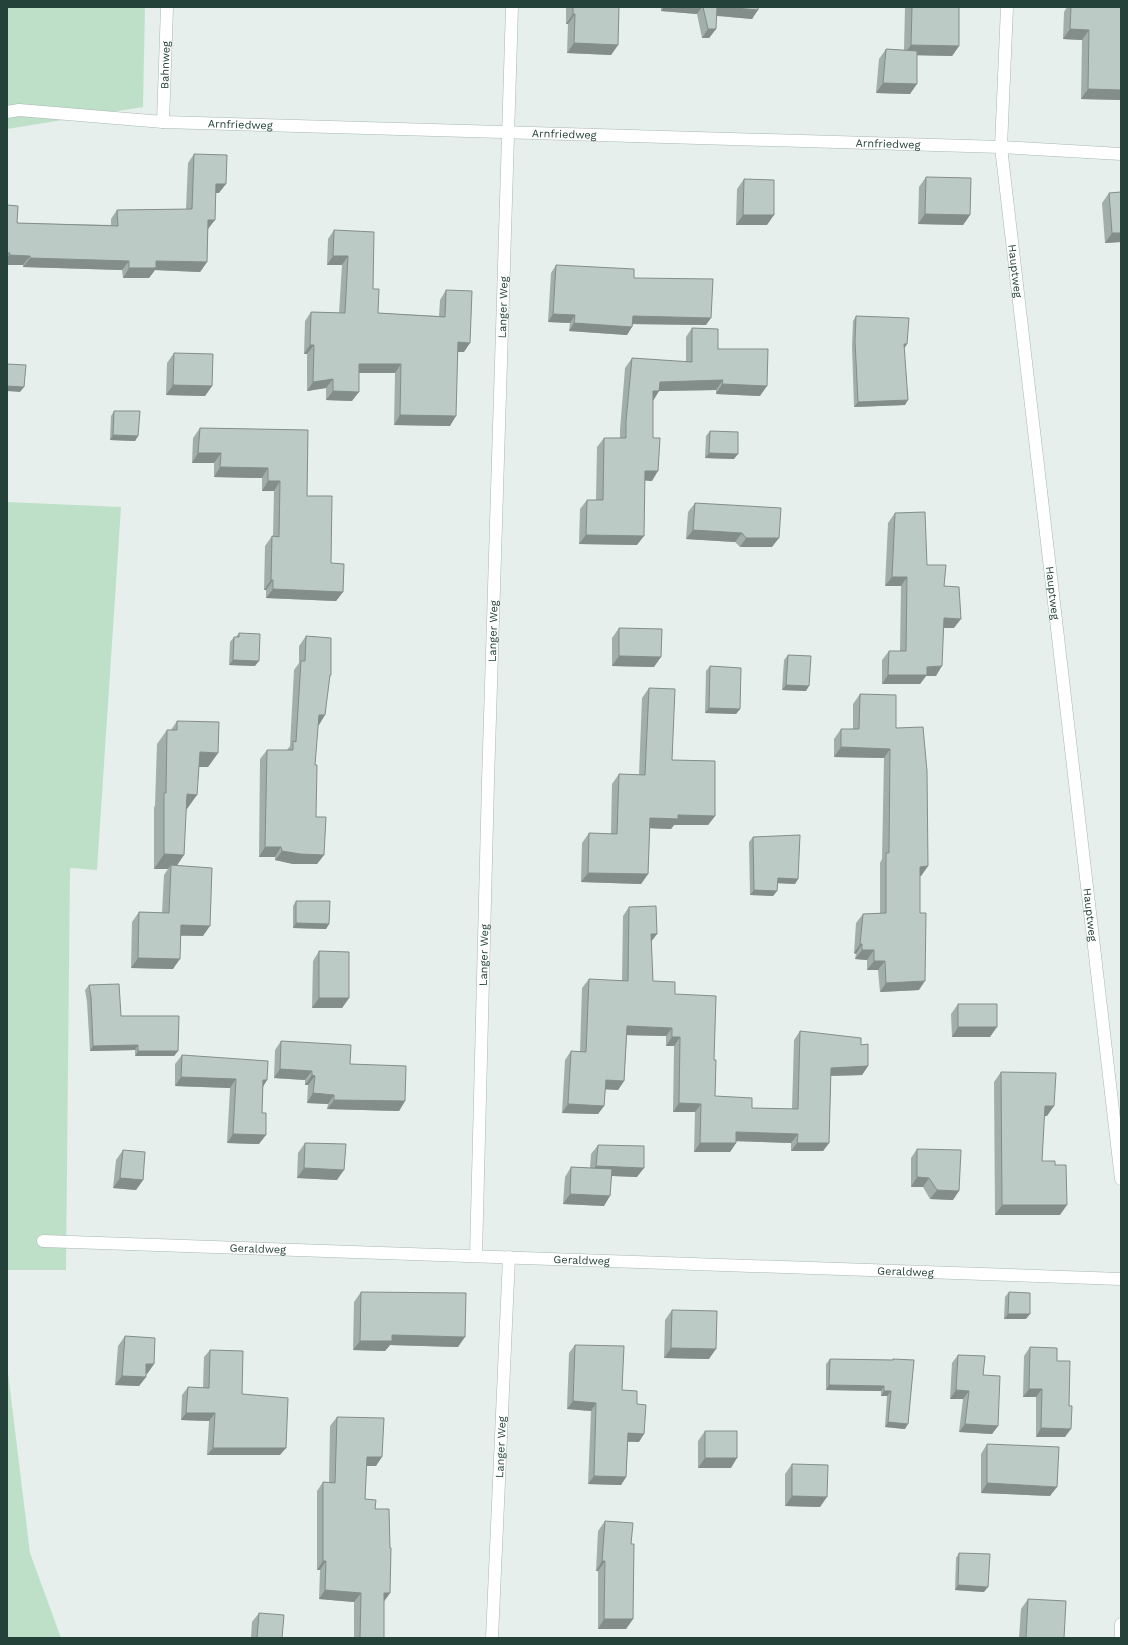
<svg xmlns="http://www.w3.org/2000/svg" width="1128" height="1645" font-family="'Work Sans',sans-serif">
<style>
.green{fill:#bfe0c8}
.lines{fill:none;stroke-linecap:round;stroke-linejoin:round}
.minor-casing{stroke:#a8b8b2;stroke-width:13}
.minor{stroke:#fff;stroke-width:12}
.wall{fill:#a1aea9}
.shaded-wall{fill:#838d89}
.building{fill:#bbcac4;stroke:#838d89}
.labels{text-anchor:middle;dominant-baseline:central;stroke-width:4;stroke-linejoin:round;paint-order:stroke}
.street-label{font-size:11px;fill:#24423a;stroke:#f7fbf9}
</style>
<rect width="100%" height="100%" fill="#e6efeb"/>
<path class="green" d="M7 7H145L143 107 7 129Z
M7 502 121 507 97 870 70 868 66 1270H7Z
M7 1365 30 1553 61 1638H7Z"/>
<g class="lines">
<g class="minor-casing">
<g id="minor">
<path id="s1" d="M1007 7 1001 147 1121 1179"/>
<path id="s2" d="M7 112 19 110 163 122 1001 147 1121 154"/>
<path id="s3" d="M163 122 167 7"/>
<path id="s4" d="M43 1241 1121 1279"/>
<path id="s5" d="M476 1255 488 782 512 7"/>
<path id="s6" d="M492 1638 509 1257"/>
<path d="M1121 1638V1624"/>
</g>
</g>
<use href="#minor" class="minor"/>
</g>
<path class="wall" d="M566 7H619L618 45 611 55 567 53 568 24H566Z
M661 7H758L752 19 716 16V29L709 38H702L697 14 661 11Z
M905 7H959V46L952 56 917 55 910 94 876 93 879 59 886 49 904 50Z
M1067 7H1121V100L1081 99 1082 40 1063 39 1064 12Z
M194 154 219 193H216L208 229 207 262 200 272 155 270 149 278H123L122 270 23 267V265H7V205L17 223 111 225V219L117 210 186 209 188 163Z
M926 177 970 215 963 225 918 224 919 187Z
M744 179 767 225H736L737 189Z
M1109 193 1121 242 1105 243 1102 203Z
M334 230 373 289 378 313 439 316 440 300 446 290 464 352H458L450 426 394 425 395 373H359L352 401 326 400V388L307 391V354H304L305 321 311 312 339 313 342 265H327L328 239Z
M556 265 634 278 706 325 633 324 627 335 569 331 570 323 548 322 551 273Z
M856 316 904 348 905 405 854 407 852 346 853 321Z
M692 328 718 349 760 396 716 394V390L659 391 653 400 652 481 645 480 637 545 579 544 580 509 587 500H596L597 447 604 438H620V430L625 368 632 358 686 362V337Z
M174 353 212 386 205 396 166 395 167 363Z
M114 411 138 436 135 441 110 440 111 416Z
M200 428 308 430 307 496 331 563 343 592 336 601 266 598V590H264L265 546 272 536H273L274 491H262V478L214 477V463H192L193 438Z
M710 431 734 459 705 458 706 436Z
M695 503 772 547H740L735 542 686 539 688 512Z
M895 513 927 565 944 586 954 628H943L936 676H926L920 684H882V660L889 651H900L901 586H885L888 523Z
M619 628 654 667 612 666V638Z
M239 633 255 666 229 665 230 642 234 637H236Z
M306 636 331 675 329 678 318 725 315 765 316 817 324 855 317 864H293L275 860V857H259L260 759 267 750H287L290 746 294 670 299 663V646Z
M788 655 806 691 782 690 784 660Z
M710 666 740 709 736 714 705 713 706 671Z
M649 688 672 760 715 816 708 825H674L671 829 650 828 648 874 641 884 581 882 582 843 589 833 611 834 612 784 619 774 639 775 642 698Z
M860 694 896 728 928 866 921 876H920L919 990 880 992 878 970H867V960L855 959 856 954 854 953 856 923 863 914 880 913V863L882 859 884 758 834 757V739L841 729H853V704Z
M177 721 218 753 208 767H199L187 809H186L177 866 203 936H181L173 969 131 968 132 922 139 912 162 913 164 875 168 869H154V808L155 805 157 744 167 730H171Z
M753 837 798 879 795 884 777 883V891L773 896 750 895 749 842Z
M296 901 329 924 326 929 293 928V906Z
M629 907 657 934 651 941 653 981 675 994 714 1060 715 1096 752 1108 792 1109 794 1040 800 1031 861 1045 868 1066 862 1075 831 1076 829 1143 823 1151H791V1143L736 1141V1143L730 1152H694L695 1112H673L674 1046H666V1036L627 1035 624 1081 618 1090 605 1089 604 1106 598 1114 562 1113 565 1060 571 1051 580 1052 582 988 589 979 622 981 623 916Z
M319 951 349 998 342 1008H312L313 961Z
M89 985 121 1016 178 1051 174 1056H135V1050L90 1051 87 1002 85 990Z
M958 1004 990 1037H952L951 1014Z
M281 1041 350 1064 405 1101 399 1111 327 1109 328 1104 307 1103 308 1085H305V1080L274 1078 275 1050Z
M182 1055 267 1080 263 1087 259 1144 227 1143 230 1088 175 1086V1064Z
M1001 1072 1047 1116H1044L1042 1161 1060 1215H995L994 1082Z
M305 1143 337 1180 297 1178 298 1153Z
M598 1145 637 1177 612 1176 604 1206 563 1204 565 1177 571 1167 590 1168 591 1154Z
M917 1149 953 1200 930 1199 923 1187H911V1158Z
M123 1150 143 1180 136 1190 113 1188 116 1160Z
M361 1292 458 1347 390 1345 385 1351 353 1350 354 1302Z
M1009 1292 1026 1319H1004L1005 1297Z
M672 1310 709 1359 664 1358 665 1320Z
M125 1336 154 1364 147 1374H146V1377L139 1386 115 1385 118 1346Z
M575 1345 637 1404 639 1442H628L626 1477 621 1485 588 1484 591 1411 567 1409 569 1353Z
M1030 1347 1057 1361 1065 1437H1036V1397H1023L1024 1356Z
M210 1350 242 1394 280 1455H207L209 1421 181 1420 182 1395 188 1387 203 1388 204 1357Z
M958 1355 983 1375 998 1426 992 1434 959 1432 963 1399H950L952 1363Z
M830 1359 892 1360 893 1359 905 1429 885 1427 887 1396H881V1391L826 1390V1364Z
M337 1417 376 1466H366L365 1499 375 1509 390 1593 384 1602V1638H354V1602L319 1599 320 1570H317V1491L323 1482H329L330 1426Z
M705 1431 731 1468H698V1441Z
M987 1444 1050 1496 981 1493V1454Z
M792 1464 820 1507 785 1506V1474Z
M605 1521 633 1619 626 1629H598V1571H596L598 1531Z
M959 1553 984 1592 955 1590 956 1558Z
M1028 1599 1064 1638H1019L1021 1609Z
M259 1613 282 1638H251L252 1622Z"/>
<path class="shaded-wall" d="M664 7H702L697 14 661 11Z
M716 7H723L758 10 752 19 711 15Z
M573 14H575L568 24H566Z
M708 29H716L709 38H702Z
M1070 29 1089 30 1082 40 1063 39Z
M574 43 618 45 611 55 567 53Z
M911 45 959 46 952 56 904 55Z
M883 83 917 84 910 94 876 93Z
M1088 89 1121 90V100L1081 99Z
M216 184H226L219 193H210Z
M925 214 970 215 963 225 918 224Z
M743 215H774L767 225H736Z
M208 220H215L208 229Z
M1112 233H1121V242L1105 243Z
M9 255 30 256 23 265H7V259Z
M333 256H348L342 265H327Z
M30 258 129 261 122 270 23 267Z
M156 261 207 262 200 272 155 270 149 278H123L129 268Z
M553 314 575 315 570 323 548 322Z
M633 316 711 318 706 325 627 324Z
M574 323 632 327 627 335 569 331Z
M458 342 470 343 464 352H452Z
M904 344H907L904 349Z
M310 345H314L307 354H304Z
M359 364H401L395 373H353Z
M333 379 326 388 307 391 313 382Z
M723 380 716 390 659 391 653 401 647 400 660 382Z
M722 384 767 386 760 396 716 394Z
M173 385 212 386 205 396 166 395Z
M7 386 24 387 20 392 7 391Z
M333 391 359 392 352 401 326 400Z
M908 400 905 405 854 407 858 402Z
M400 415 456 416 450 426 394 425Z
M113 435 138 436 135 441 110 440Z
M198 453H221L214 463H192Z
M709 453 738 454 734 459 705 458Z
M220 467 268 468 262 478 214 477Z
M645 471H658L652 481 638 480Z
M268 481H280L274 491H262Z
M693 530 742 533 735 542 686 539Z
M586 535 644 536 637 545 579 544Z
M746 538H779L772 547H740Z
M892 577H907L901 586H885Z
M271 580H273L266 590H264Z
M273 589 343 592 336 601 266 598Z
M944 618 961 619 954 628H937Z
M619 656 661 657 654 667 612 666Z
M233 660 259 661 255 666 229 665Z
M942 666 936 676H926L920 684H882L888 675 927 667Z
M786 685 809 686 806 691 782 690Z
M709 708 740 709 736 714 705 713Z
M319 715H325L319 725H313Z
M841 747 890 749 884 758 834 757Z
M200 752 218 753 208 767H189Z
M187 794 197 795 187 809H176Z
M678 815 715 816 708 825H674L671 829 643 828 650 818Z
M265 847H281L275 857H259Z
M282 851 324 855 317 864H293L275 860Z
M164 854 184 855 174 870 171 865 168 869H154Z
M928 866 921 876H914L920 867Z
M588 873 648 874 641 884 581 882Z
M778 878 798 879 795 884 774 883Z
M754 890 777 891 773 896 750 895Z
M296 923 329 924 326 929 293 928Z
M181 925 210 926 203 936 174 935Z
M651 934H657L651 942Z
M860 944H862L856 954 854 953Z
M862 950H874L867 960 855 959Z
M138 958 180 959 173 969 131 968Z
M874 961H885L878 970H867Z
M925 981 919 990 880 992 886 983Z
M319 998H349L342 1008H312Z
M627 1026 672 1028 666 1036 621 1035Z
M958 1027H997L990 1037H952Z
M672 1037H680L674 1046H666Z
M138 1045 135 1050 90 1051 93 1046Z
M138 1051H178L174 1056H135Z
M868 1066 862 1075 825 1076 831 1068Z
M280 1069 312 1071 305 1080 274 1078Z
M312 1075 315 1076 308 1085H305Z
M181 1077 236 1079 230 1088 175 1086Z
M263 1080H267L261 1089Z
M606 1080 624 1081 618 1090 600 1089Z
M313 1093 334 1095 328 1104 307 1103Z
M334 1100 405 1101 399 1111 327 1109Z
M679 1103 701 1104 695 1112H673Z
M568 1104 604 1106 598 1114 562 1113Z
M1045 1106H1054L1047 1116H1038Z
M736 1132 798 1134 791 1143 730 1141Z
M233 1134 266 1135 259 1144 227 1143Z
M700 1143H736L730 1152H694Z
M797 1143H829L823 1151H791Z
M596 1166 644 1168 637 1177 590 1175Z
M304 1168 344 1170 337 1180 297 1178Z
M917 1177 929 1178 923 1187H911Z
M120 1178 143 1180 136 1190 113 1188Z
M937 1190 959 1191 953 1200 930 1199Z
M570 1194 610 1196 604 1206 563 1204Z
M1002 1205H1067L1060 1215H995Z
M1008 1314H1030L1026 1319H1004Z
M392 1335 465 1337 458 1347 390 1345 385 1351 353 1350 360 1341Z
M671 1348 716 1349 709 1359 664 1358Z
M146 1364H154L147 1374H139Z
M122 1376 146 1377 139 1386 115 1385Z
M829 1385 884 1386 881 1391 826 1390Z
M1029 1389H1042L1036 1397H1023Z
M956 1390 969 1391 963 1399H950Z
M884 1391H891L887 1396H881Z
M573 1401 596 1403 591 1411 567 1409Z
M186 1413H215L209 1421 181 1420Z
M888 1422 908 1424 905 1429 885 1427Z
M965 1424 998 1426 992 1434 959 1432Z
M1041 1428 1071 1429 1065 1437H1036Z
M628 1433 644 1434 639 1442 623 1441Z
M213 1448H286L280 1455H207Z
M367 1457H382L376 1466H360Z
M705 1458H737L731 1468H698Z
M594 1476 626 1477 621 1485 588 1484Z
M987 1483 1057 1487 1050 1496 981 1493Z
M792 1496 827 1497 820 1507 785 1506Z
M323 1561H326L320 1570H317Z
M602 1561H605L598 1571H596Z
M958 1585 988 1587 984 1592 955 1590Z
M325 1590 361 1593 354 1602 319 1599Z
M384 1593H390L383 1602Z
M604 1619H633L626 1629H598Z"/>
<path class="building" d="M573 7H619L618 45 574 43 575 14H573Z
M703 7H717L716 29H708Z
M723 7H758V10Z
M912 7H959V46L911 45Z
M1071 7H1121V90L1088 89 1089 30 1070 29Z
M886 49 917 51V84L883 83Z
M194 154 227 155 226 184H216L215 220H208L207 262 156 261V268H129V261L30 258V256L9 255 10 253H7V205L18 206 17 223 118 226 117 210 192 209Z
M926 177 971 178 970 215 925 214Z
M744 179 774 180V215H743Z
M1121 192V233H1112L1109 193Z
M334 230 374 232 373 289H379L378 313 445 317 446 290 472 291 470 343 458 342 456 416 400 415 401 364H359V392L333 391V379L313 382 314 345H310L311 312 345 313 348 256H333Z
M556 265 634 269V278L713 279 711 318 633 316 632 327 574 323 575 315 553 314Z
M856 316 909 318 907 344H904L908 400 858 402 855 341Z
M692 328 718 329V349H768L767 386 722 384 723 380 660 382 659 391H653V438H660L658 471H645L644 536 586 535 587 500H603L604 438H626V421L632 358 692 362Z
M174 353 213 354 212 386 173 385Z
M7 364 26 365 24 387 7 386Z
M114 411H140L138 436 113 435Z
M200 428 308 430 307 496H332L331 563 344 564 343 592 273 589V580H271L272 536 279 537 280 481H268V468L220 467 221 453H198Z
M710 431 738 432V454L709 453Z
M695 503 781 508 779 538H746L742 533 693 530Z
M925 512 927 565H946L944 586 959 587 961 619 944 618 942 666 927 667V675H888L889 651H906L907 577H892L895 513Z
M619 628 662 629 661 657 619 656Z
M239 633 260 634 259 661 233 660 234 637H239Z
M306 636 331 638V675H330L325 715H319L315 765H317L316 817H326L324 855 300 854 282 851 281 847H265L267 750H293V741L296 742 301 661H305Z
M788 655 811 656 809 686 786 685Z
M710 666 741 668 740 709 709 708Z
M649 688 675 689 672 760 715 761V816L678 815V819L650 818 648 874 588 873 589 833 617 834 619 774 645 775Z
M860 694 896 695V728L923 727 927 771 928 866 920 867V913H926L925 981 886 983 885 961H874V950H862V944H860L863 914 886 913V853H889L890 749 841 747V729H859Z
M177 721 219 722 218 753 200 752 197 795 187 794 184 855 164 854V793H166L167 730H177Z
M800 835 798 879 778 878 777 891 754 890 753 837Z
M171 865 212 868 210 926 181 925 180 959 138 958 139 912 169 913Z
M296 901H330L329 924 296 923Z
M656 906 657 934H651L653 981 675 982V994L716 996 714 1060H716L715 1096 752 1098V1108L798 1109 800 1031 861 1038V1045L868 1044V1066L831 1068 829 1143H797L798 1134 736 1132V1143H700L701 1104 679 1103 680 1037H672V1028L627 1026 624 1081 606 1080 604 1106 568 1104 571 1051 586 1052 589 979 628 981 629 907Z
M319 951 349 952V998H319Z
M119 984 121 1016H179L178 1051H138V1045L93 1046 91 997 89 985Z
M958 1004H997V1027H958Z
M281 1041 351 1045 350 1064 406 1066 405 1101 334 1100V1095L313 1093 315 1076 312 1075V1071L280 1069Z
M182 1055 268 1061 267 1080H263L262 1113H266V1135L233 1134 236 1079 181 1077Z
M1001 1072 1056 1073 1054 1106H1045L1042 1161H1055V1165H1066L1067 1205H1002Z
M305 1143 346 1144 344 1170 304 1168Z
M598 1145 644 1146V1168L596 1166Z
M917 1149 961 1150 959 1191 937 1190 929 1178 917 1177Z
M123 1150 145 1152 143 1180 120 1178Z
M571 1167 612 1169 610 1196 570 1194Z
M361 1292 466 1293 465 1337 392 1335V1341H360Z
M1009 1292 1030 1293V1314H1008Z
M672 1310 717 1311 716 1349 671 1348Z
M125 1336 155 1338 154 1364H146V1377L122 1376Z
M575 1345 624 1346 622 1390 637 1391V1404L646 1405 644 1434 628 1433 626 1477 594 1476 596 1403 573 1401Z
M1030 1347 1057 1348V1361H1070L1069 1406H1072L1071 1429 1041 1428 1042 1389H1029Z
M210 1350 243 1351 242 1394 288 1398 286 1448H213L215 1413H186L188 1387 209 1388Z
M958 1355 985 1356 983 1375 1000 1376 998 1426 965 1424 969 1391 956 1390Z
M830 1359 893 1360V1359L914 1360 908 1424 888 1422 891 1391H884V1386L829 1385Z
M337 1417 384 1418 382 1457H367L365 1499 376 1500 375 1509H389L390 1548H391L390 1593H384V1638H360L361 1593 325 1590 326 1561H323V1482L335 1483Z
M705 1431H737V1458H705Z
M987 1444 1059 1447 1057 1487 987 1483Z
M792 1464 828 1465 827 1497 792 1496Z
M605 1521 633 1523 631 1544H634L633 1619H604L605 1561H602Z
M959 1553 990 1554 988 1587 958 1585Z
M1028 1599 1066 1601 1064 1638H1026Z
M259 1613 284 1615 282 1638H257Z"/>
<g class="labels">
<g class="street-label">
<text stroke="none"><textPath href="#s3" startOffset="57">Bahnweg</textPath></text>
<text stroke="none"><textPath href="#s2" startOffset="234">Arnfriedweg</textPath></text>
<text stroke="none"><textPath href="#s2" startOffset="558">Arnfriedweg</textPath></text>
<text stroke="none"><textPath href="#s2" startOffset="882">Arnfriedweg</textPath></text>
<text stroke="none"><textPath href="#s1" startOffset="265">Hauptweg</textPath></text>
<text stroke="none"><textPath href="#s5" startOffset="948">Langer Weg</textPath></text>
<text stroke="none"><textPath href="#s1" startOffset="589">Hauptweg</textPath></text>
<text stroke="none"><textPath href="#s5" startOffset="624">Langer Weg</textPath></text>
<text stroke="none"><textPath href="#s1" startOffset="913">Hauptweg</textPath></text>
<text stroke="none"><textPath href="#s5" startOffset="300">Langer Weg</textPath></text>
<text stroke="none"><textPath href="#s4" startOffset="215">Geraldweg</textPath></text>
<text stroke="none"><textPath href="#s4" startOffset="539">Geraldweg</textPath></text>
<text stroke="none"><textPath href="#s4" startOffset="863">Geraldweg</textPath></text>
<text stroke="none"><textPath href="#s6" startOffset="191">Langer Weg</textPath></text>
</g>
</g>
<rect width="1128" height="1645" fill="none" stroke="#24423a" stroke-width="16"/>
</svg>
